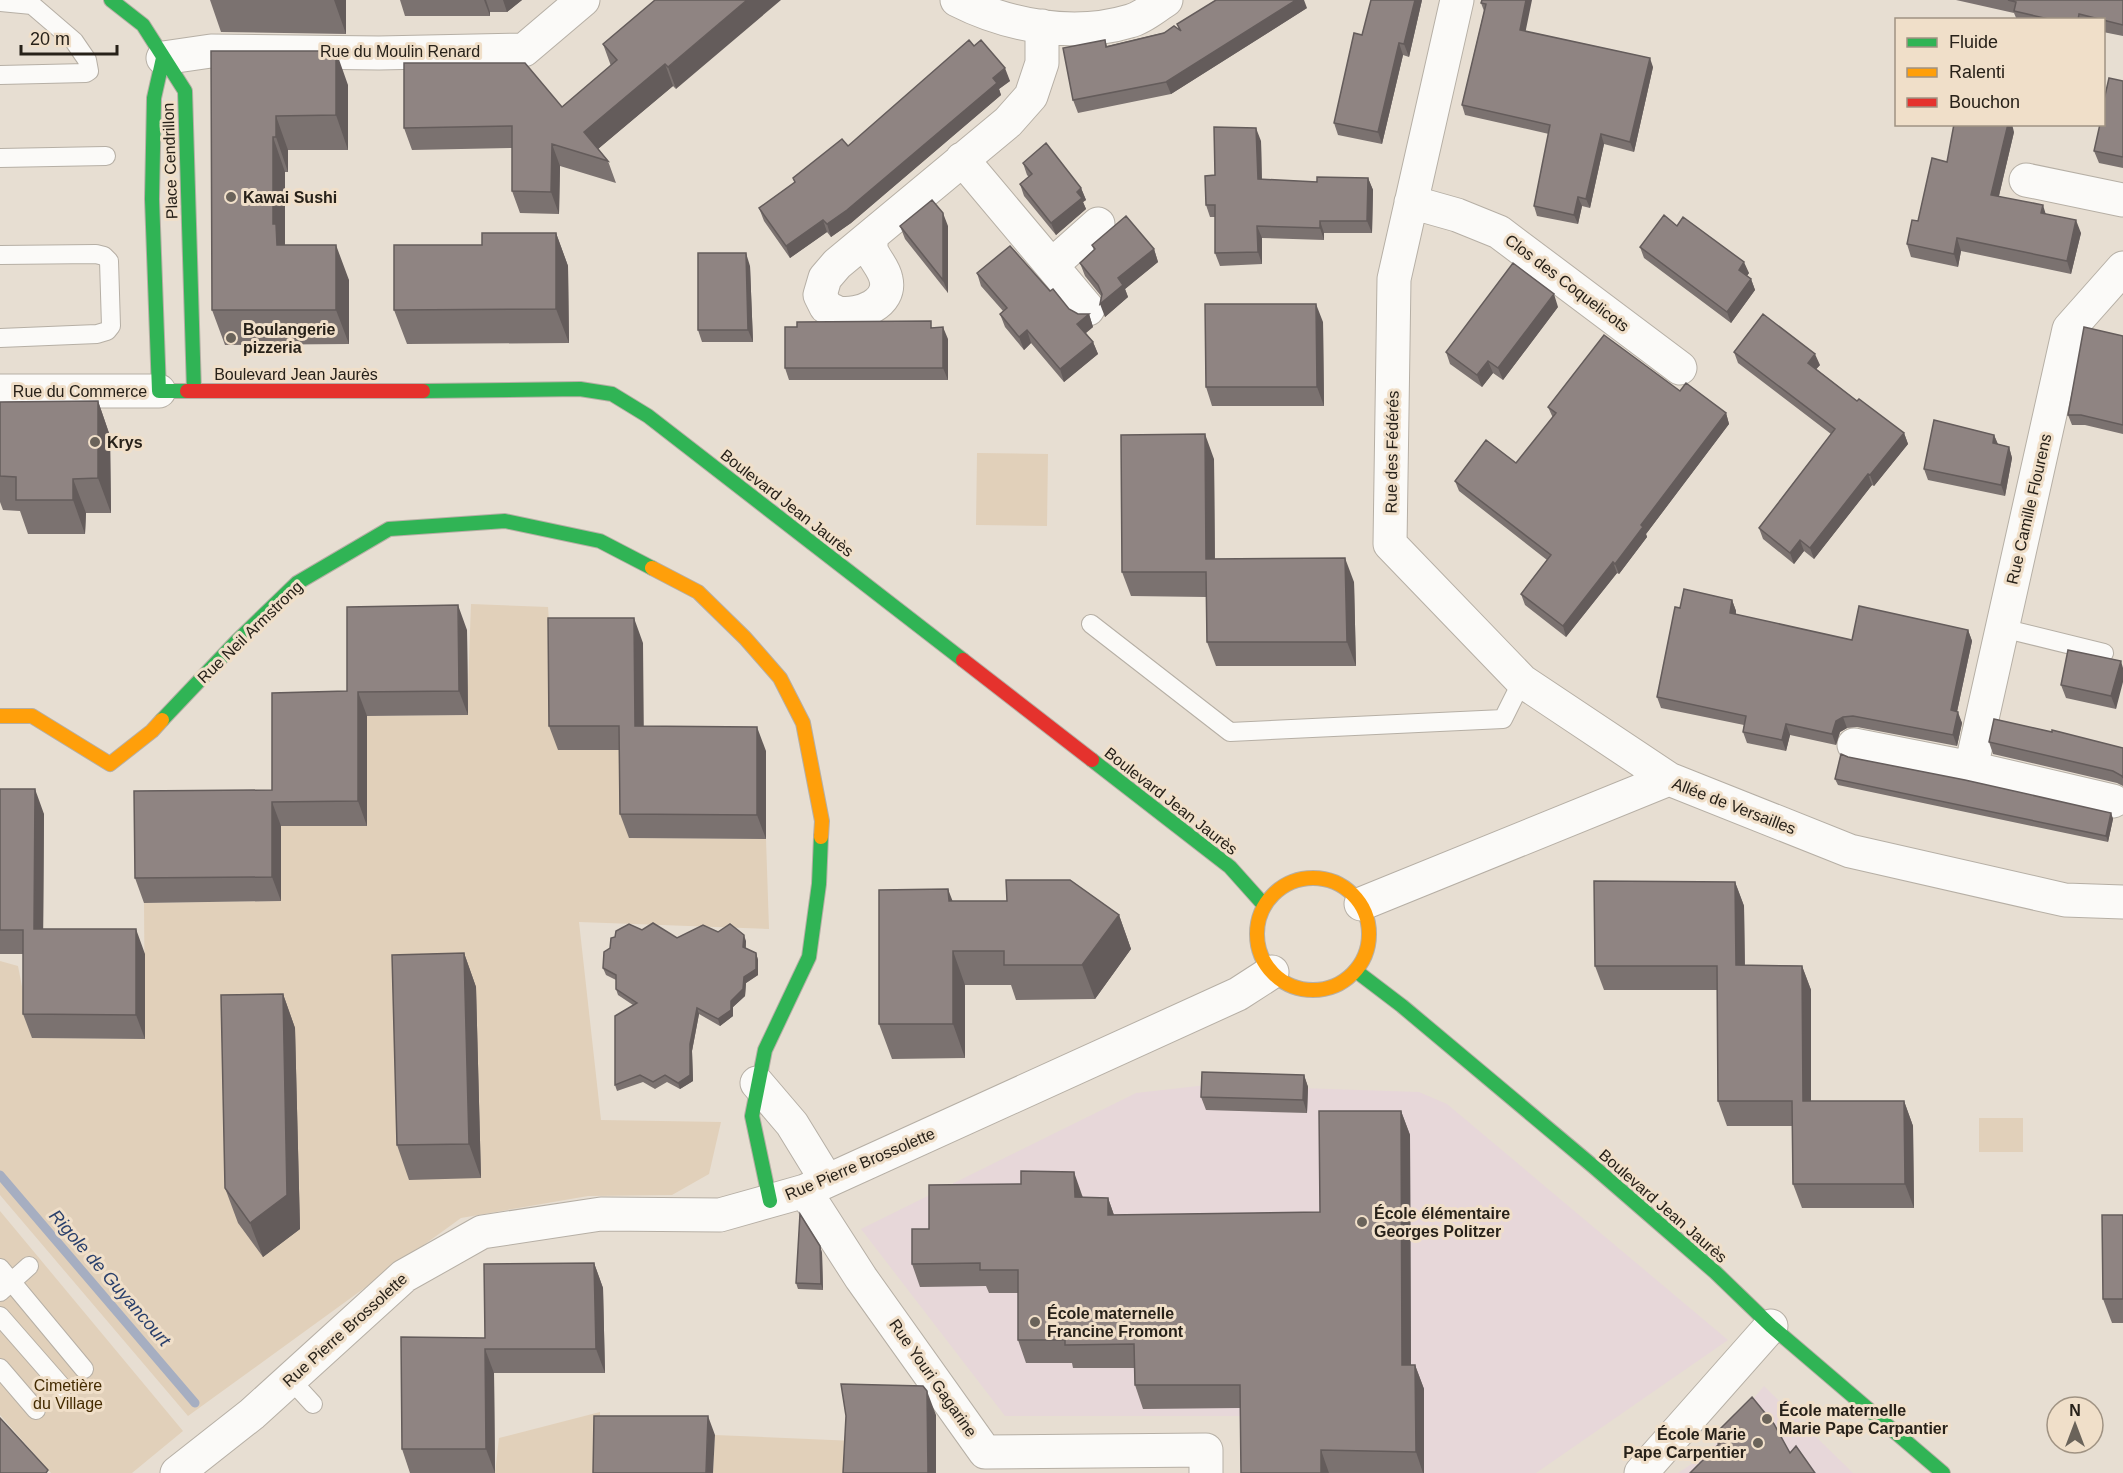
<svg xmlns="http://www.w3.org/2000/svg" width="2123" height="1473" font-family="Arial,sans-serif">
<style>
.education{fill:#e7d7d9}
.green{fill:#e1d0ba}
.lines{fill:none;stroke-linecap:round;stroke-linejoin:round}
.stream{stroke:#a6aec1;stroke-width:9}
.lane-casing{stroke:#b6afa5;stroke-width:20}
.street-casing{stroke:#b6afa5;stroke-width:35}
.fast-casing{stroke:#b6afa5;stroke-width:16}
.slow-casing{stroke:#b6afa5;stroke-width:16}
.jam-casing{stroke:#b6afa5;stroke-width:16}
.lane{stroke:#fbfaf8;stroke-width:18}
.street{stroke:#fbfaf8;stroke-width:33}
.fast{stroke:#30b455;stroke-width:14}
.slow{stroke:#ff9f0a;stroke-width:14}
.jam{stroke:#e5322d;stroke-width:14}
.wall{fill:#7b7270}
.shaded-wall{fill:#645c5b}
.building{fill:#8f8482;stroke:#645c5b;stroke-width:1.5}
.poi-dot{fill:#6a635a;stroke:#f0dfc9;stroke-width:2}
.labels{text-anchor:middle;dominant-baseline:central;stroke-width:6;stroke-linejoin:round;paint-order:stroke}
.street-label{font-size:16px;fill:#272119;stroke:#f0dfc9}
.poi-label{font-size:16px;font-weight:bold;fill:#272119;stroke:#f0dfc9;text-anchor:start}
.park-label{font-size:16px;fill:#442b01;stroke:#f0dfc9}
.water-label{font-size:18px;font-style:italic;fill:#293f6b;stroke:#f0dfc9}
</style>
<rect width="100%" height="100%" fill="#e7ded2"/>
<path class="education" d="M1207 1085 1419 1092 1447 1104 1728 1340 1536 1473H1249L1248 1416H1005L861 1229 1136 1093Z
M1764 1386 1853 1473H1678L1708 1453Z"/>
<path class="green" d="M977 453 1048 454 1047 526 976 525Z
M471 604 548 607 558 750H628L629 838 766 839 769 929 579 922 601 1120 721 1122 709 1174 672 1195 588 1196 461 1218 188 1416 0 1195V961L18 966 32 1038 145 1039 144 903 281 901V826H366L367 716 467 715Z
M1979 1118H2023V1152H1979Z
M0 1211 183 1431 132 1473H51L0 1415Z
M600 1412V1473H495L499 1438Z
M715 1435 855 1441 853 1473H713Z"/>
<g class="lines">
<path class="stream" d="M0 1175 195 1403"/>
<g class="lane-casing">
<path id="lane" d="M0 2 32 5 74 41 87 60 89 71 86 73 0 75
M0 158 106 156
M0 255 96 254 104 256 109 261 111 326 107 331 97 334 0 338
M1091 624 1230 732 1503 719 1522 681
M2002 628 2104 653
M0 1268 84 1369
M0 1292 29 1266
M0 1316 63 1388
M0 1368 36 1410
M290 1379 313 1404"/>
</g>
<g class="street-casing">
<path id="street" d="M957 0C1008 26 1074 38 1130 21 1142 18 1155 7 1166 0
M1457 0 1394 279 1390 544 1522 681 1669 779 1850 851 2065 900 2123 902
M163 58 211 51 379 53 524 50 583 0
M962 159 1088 309
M2026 180 2123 200
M1411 202 1457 215 1499 232 1680 368
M872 235C871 241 870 249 873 254 877 262 884 269 886 279 892 304 859 316 839 313 835 312 830 309 826 307L820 295 825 278 837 264 1008 122 1031 96 1042 63V26
M1052 265 1098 224
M0 391H159
M1854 745 1971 768 2069 329 2123 268
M1971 768 2113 801
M1361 904 1669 779
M757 1083 792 1124 827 1181
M805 1191 861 1278 985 1452 1206 1450V1473
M177 1473 252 1414 404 1276 482 1232 601 1214 720 1215 805 1191 1238 994 1272 972
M1641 1473 1771 1326"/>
</g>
<g class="fast-casing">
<path id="fast" d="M111 0 143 25 185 91 194 391
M163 58 154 98 152 199 159 391H187
M423 391 580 389 612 394 648 416 963 660
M162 720 236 642 297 583 389 529 505 521 600 541 652 568
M1092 760 1230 867 1264 905
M1356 971 1402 1006 1594 1167 1715 1272 1771 1326 1943 1473
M770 1201 752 1116 765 1050 809 957 819 884 821 837"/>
</g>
<g class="slow-casing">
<path id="slow" d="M652 568 698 592 745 638 780 678 803 723 822 821 821 837
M0 716H32L110 764 152 731 162 720
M1257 934a56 56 0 1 1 112 0a56 56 0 1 1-112 0Z"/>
</g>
<g class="jam-casing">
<path id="jam" d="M187 391H423
M963 660 1092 760"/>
</g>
<use href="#lane" class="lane"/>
<use href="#street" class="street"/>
<use href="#fast" class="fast"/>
<use href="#slow" class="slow"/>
<use href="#jam" class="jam"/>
</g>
<path class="wall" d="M210 0H346V34L221 32Z
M400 0H522L507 12H490V16H405Z
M655 0 676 89 673 86 598 149 608 161 616 183 560 166 559 214 520 213 512 191V148L412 150 404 128 562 107 611 66 603 44Z
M1422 0 1409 57 1403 55 1382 144 1338 135 1334 123 1362 35Z
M1482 0 1525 31 1653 67 1634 152 1604 144 1590 208 1582 206 1578 224 1537 216 1534 206 1549 134 1465 115 1462 105 1484 11 1481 3Z
M1956 0H2123V36L2103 32V20H2017L2014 13Z
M1307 8 1171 94 1078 113 1073 100 1105 40 1107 46 1179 29 1177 24Z
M974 46 1010 81 999 89 1001 95 851 223 831 237 827 232 790 258 764 221 759 208 795 183 793 178 848 146Z
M211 51 348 85V150H288V172H285V245L349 280V344L225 345 212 310Z
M2123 81V168L2099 163 2094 151Z
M2014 132 1999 196 2046 214 2081 233 2071 274 1961 251 1958 267 1911 257 1907 244 1947 162Z
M1261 141 1262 180 1317 182 1368 178 1373 190 1372 233H1324V240L1262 238V264L1220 266 1215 253V217H1210L1206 205 1215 175Z
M1023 163 1081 188 1086 200 1083 202 1086 209 1056 235 1024 196 1020 184 1029 177 1027 175Z
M900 226H948V293L905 239Z
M1677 226 1749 273 1747 276 1751 279 1755 290 1731 323 1644 258 1640 247Z
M556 233 568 266 569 343 407 344 394 310 482 245Z
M1092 245 1154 249 1158 262 1125 289 1128 297 1105 317 1101 296 1085 276 1080 263 1094 250Z
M750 266 753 342H702L698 330Z
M977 273 1050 291 1069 309 1078 314H1089L1093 327 1086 333 1093 342 1098 354 1064 382 1031 343 1024 350 1005 327 1000 314 1003 311 981 286Z
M1558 307 1503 380 1493 373 1482 387 1450 364 1446 352Z
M1323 322 1324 406H1212L1206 387Z
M2123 336V434L2085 425H2072L2068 415Z
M948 339V380H789L785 368Z
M1734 352 1820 365 1816 369 1857 401 1904 433 1908 444 1874 486 1872 485 1814 559 1804 551 1794 564 1763 539 1759 528 1831 434 1738 363Z
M1680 391 1726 413 1729 424 1646 534 1647 537 1619 574 1617 573 1566 637 1525 605 1521 594 1547 560 1459 491 1455 481 1516 463 1553 418 1548 407Z
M98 401 110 436 111 513H86L85 534H28L20 511 3 510 0 502V402Z
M1994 435 1998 444 2009 447 2012 458 2005 496 1928 480 1924 469Z
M1214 459 1215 559 1354 582 1356 666H1216L1207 642 1206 597 1131 596 1122 572Z
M1732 600 1736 611V615L1852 640 1968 630 1972 641 1957 712 1962 723 1957 746 1857 727 1847 728 1840 732 1836 745 1790 735 1786 751 1747 743 1743 732 1744 725 1661 708 1657 697 1680 608Z
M467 630 468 715 367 716V826H281V901L144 903 135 878 272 790 347 691Z
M643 643V726L766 751V839L629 838 620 814 619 750H558L549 726Z
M2121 661 2116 709 2066 698 2061 685Z
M1989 742 2123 748V786L2117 783 1993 754Z
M1848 757 2111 813 2113 819 2108 842 1838 785 1835 779Z
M0 789 44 814 43 929 145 954V1039L32 1038 23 1014V954H0Z
M1735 882 1744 906 1745 965 1802 966 1811 990V1101H1904L1913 1126 1914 1208H1802L1793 1184 1792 1126H1727L1718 1101 1717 990H1604L1595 966Z
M953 901 1119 915 1131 949 1095 999 1016 1000 1011 985H965V1058L892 1059 879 1024Z
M642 930 677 938 718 932 746 941V949L756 953 758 960V975L746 983 745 996 733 1007V1016L720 1026 699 1014 692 1051 693 1081 680 1089 667 1082 655 1089 643 1082 617 1091 615 1085 633 1005 618 995 616 989V980L606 975 603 968Z
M464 953 476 987 481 1178 409 1180 397 1145Z
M283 994 295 1028 300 1229 263 1257 238 1223 225 1188Z
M1304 1075 1308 1087 1307 1113 1206 1110 1201 1097Z
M1401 1111 1410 1135 1411 1365H1415L1424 1389V1473H1241L1240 1408 1143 1409 1135 1385V1368H1073L1072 1363H1026L1018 1340V1293H989L986 1286 920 1287 912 1264 929 1229 1082 1195 1083 1197 1108 1198 1114 1215 1320 1212Z
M2123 1215V1323H2112L2103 1299Z
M820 1246 822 1253 823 1290 798 1289 796 1283Z
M594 1263 603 1288 605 1373H494L495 1473H410L402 1449 485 1338Z
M1714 1435 1790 1453 1718 1445Z"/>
<path class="shaded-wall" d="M334 0H346V34Z
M484 0H486L490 12V16Z
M503 0H522L507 12Z
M747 0H781L676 89 668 67Z
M1296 0H1304L1307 8 1171 94 1166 82Z
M1415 0H1422L1409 57 1404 44Z
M1526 0H1532L1524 39 1520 30Z
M1399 43 1403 55 1382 144 1378 132Z
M336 51 348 85V150L336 115Z
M1650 58 1653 67 1634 152 1630 142Z
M665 64 673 86 592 154 584 132Z
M1005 68 1010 81 999 89 1001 95 851 223 831 237 827 224Z
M276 116 288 150V172L276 137Z
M2008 124H2012L2014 132 1996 208 1991 195Z
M1256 128 1261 141 1262 192 1258 179Z
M1601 134 1604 144 1590 208 1586 199Z
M273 137 285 172V249L277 245 273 224Z
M552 144 560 166 559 214 551 192Z
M1368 178 1373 190 1372 233 1367 221Z
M1081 188 1086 200 1083 202 1086 209 1056 235 1051 223 1077 192Z
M1578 197 1582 206 1578 224 1574 215Z
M2043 205 2047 218 2041 213Z
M943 213 948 226V293L943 280Z
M823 220 827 232 790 258 786 246Z
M2076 220 2081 233 2071 274 2067 261Z
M1320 221 1324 233V240L1320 228Z
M1257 226 1262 238V264L1258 252Z
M556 233 568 266 569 343 556 309Z
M1957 238 1961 251 1958 267 1954 254Z
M336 245 349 280V344L336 310Z
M1154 249 1158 262 1125 289 1128 297 1105 317 1100 304 1118 278Z
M746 253 750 266 753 342 748 330Z
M1744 262 1749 273 1743 281 1739 270Z
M1751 279 1755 290 1731 323 1727 312Z
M1554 294 1558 307 1503 380 1498 368Z
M1316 304 1323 322 1324 406 1317 387Z
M1089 314 1093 327 1082 336 1077 324Z
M943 327 948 339V380L943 368Z
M1027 330 1031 343 1024 350 1019 337Z
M1093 342 1098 354 1064 382 1060 369Z
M1815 354 1820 365 1812 374 1808 363Z
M1488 361 1493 373 1482 387 1477 375Z
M98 401 110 436 111 513 98 478Z
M1726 413 1729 424 1646 534 1647 537 1619 574 1615 564 1641 525Z
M1904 433 1908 444 1874 486 1870 475Z
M1205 434 1214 459 1215 583 1206 559Z
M1994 435 1998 445 1993 443Z
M2009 447 2012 458 2005 496 2001 485Z
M1868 474 1872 485 1814 559 1810 548Z
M73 479 86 513 85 534 73 500Z
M1800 540 1804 551 1794 564 1790 553Z
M1345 558 1354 582 1356 666 1347 642Z
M1613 562 1617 573 1566 637 1563 626Z
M1732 600 1736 611 1734 624 1730 613Z
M458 605 467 630 468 715 459 691Z
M634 618 643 643 644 750 635 726Z
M1968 630 1972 641 1955 721 1951 710Z
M2121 661 2123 668V682L2116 709 2111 696Z
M358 692 367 716V826L358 801Z
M1958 712 1962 723 1957 746 1953 735Z
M1843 717 1847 728 1840 732 1836 745 1832 734 1836 721Z
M1786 724 1790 735 1786 751 1782 740Z
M757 727 766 751V839L757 815Z
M35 789 44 814 43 954 34 929Z
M272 802 281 826V901L272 877Z
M2111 813 2113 819 2108 842 2106 836Z
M1735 882 1744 906 1745 989 1736 965Z
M948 889 961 923 949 901Z
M1119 915 1131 949 1095 999 1082 965Z
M136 929 145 954V1039L136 1015Z
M744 935 746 941 745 954 743 947Z
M953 951 965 985V1058L953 1024Z
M464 953 476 987 481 1178 469 1144Z
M756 953 758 960V975L746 983 745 996 733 1007V1016L720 1026 718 1019 731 1001Z
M1802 966 1811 990V1126L1803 1101Z
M283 994 295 1028 300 1229 263 1257 250 1223Z
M697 1008 699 1014 692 1051 693 1081 680 1089 678 1083Z
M1304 1075 1308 1087 1307 1113 1303 1100Z
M1904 1101 1913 1126 1914 1208 1905 1184Z
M1401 1111 1410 1135 1411 1389 1402 1365Z
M1074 1172 1082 1195 1083 1221 1075 1197Z
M1108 1198 1116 1221 1108 1215Z
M820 1246 822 1253 823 1290 821 1284Z
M594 1263 603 1288 605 1373 596 1349Z
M485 1349 494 1373 495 1473 486 1449Z
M1415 1365 1424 1389V1473H1423L1416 1452Z
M927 1391 936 1415V1473H928Z
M708 1416 715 1435 713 1473H706Z
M1321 1450 1329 1473H1321Z"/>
<path class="building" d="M655 0H747L668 67 665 64 584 132 608 161 552 144 551 192 512 191V126L404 128V63H525L562 107 617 60 603 44Z
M1216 0H1296L1166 82 1073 100 1063 48 1105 40 1106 47 1164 33 1174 26 1181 31 1177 24Z
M1371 0H1415L1404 44 1399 43 1378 132 1334 123 1354 33 1362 35Z
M1482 0H1526L1520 30 1650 58 1630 142 1601 134 1586 199 1578 197 1574 215 1534 206 1550 125 1462 105 1486 4 1481 3Z
M2008 0H2123V25L2079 14 2078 20H2053L2014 11 2016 2Z
M969 40 974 46 981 40 1005 68 993 78 997 83 847 210 827 224 823 220 786 246 759 208 795 182 793 178 842 139 848 146Z
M211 51H336V115L276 116V137H273V224H276L277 245H336V310H212Z
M2109 78 2123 81V157L2094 151 2100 124H2103V104Z
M1954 124H2008L1991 195 2043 205 2041 213 2076 220 2067 261 1957 238 1954 254 1907 244 1912 220 1918 221 1932 158 1947 162Z
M1214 127 1256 128 1258 179 1317 182V177L1368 178 1367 221H1320V228L1257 226 1258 252 1215 253V205H1206L1205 176 1215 175Z
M1046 143 1081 188 1077 192 1082 198 1051 223 1020 184 1032 174 1023 163Z
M932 200 943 213V280L900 226Z
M1664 215 1677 226 1683 217 1744 262 1739 270 1751 279 1727 312 1640 247Z
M1126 216 1154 249 1118 278 1123 285 1100 304 1102 294 1098 285 1080 263 1095 249 1092 245Z
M482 233H556V309L394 310V245H482Z
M1010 246 1050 291 1053 289 1069 309 1078 314H1089L1077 324 1093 342 1060 369 1027 330 1019 337 1000 314 1007 308 977 273Z
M698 253H746L748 330H698Z
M1513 263 1554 294 1498 368 1488 361 1477 375 1446 352Z
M1205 304H1316L1317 387H1206Z
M1763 314 1815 354 1808 363 1857 401 1859 399 1904 433 1870 475 1868 474 1810 548 1800 540 1790 553 1759 528 1835 429 1734 352Z
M931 321V328L943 327V368H785V327H797V322Z
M2084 327 2123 336V425L2081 415H2068Z
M1604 335 1680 391 1686 383 1726 413 1641 525 1643 527 1615 564 1613 562 1563 626 1521 594 1551 555 1455 481 1486 440 1516 463 1556 413 1548 407Z
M98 401V478L73 479V500H16V477L0 476V402Z
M1934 420 1994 435 1993 443 2009 447 2001 485 1924 469Z
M1205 434 1206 559 1345 558 1347 642H1207L1206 572H1122L1121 435Z
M1684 589 1732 600 1730 613 1852 640 1859 606 1968 630 1951 710 1958 712 1953 735 1853 716 1843 717 1836 721 1832 734 1786 724 1782 740 1743 732 1746 716 1657 697 1675 607 1680 608Z
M458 605 459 691 358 692V801L272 802V877L135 878 134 791 272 790V693L347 691V607Z
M548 618H634L635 726 757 727V815L620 814 619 726H549Z
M2068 650 2121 661 2111 696 2061 685Z
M1994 719 2052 732V730L2123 748V778L2122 776 2113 771 1989 742Z
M1841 754 1848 757 1965 780 2111 813 2106 836 1835 779Z
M0 789H35L34 929H136V1015L23 1014V930H0Z
M1006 880H1070L1119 915 1082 965H1004V951H953V1024H879V890L948 889 949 901H1007Z
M1594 881 1735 882 1736 965 1802 966 1803 1101H1904L1905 1184H1793L1792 1101H1718L1717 966H1595Z
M653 923 677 938 703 925 718 932 730 924 744 935 743 947 756 953V969L744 977 743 989 731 1001V1010L718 1019 697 1008 690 1044V1075L678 1083 665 1075 653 1082 640 1075 615 1085V1016L637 1003 616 989V975L603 968 604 952 610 948 611 938 615 937 616 931 629 924 642 930Z
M464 953 469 1144 397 1145 392 955Z
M283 994 287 1195 250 1223 225 1188 221 995Z
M1202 1072 1304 1075 1303 1100 1201 1097Z
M1319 1111H1401L1402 1365H1415L1416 1452 1321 1450V1473H1241L1240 1385H1135L1134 1344 1065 1345V1340H1018V1270H980V1263L912 1264V1229H929V1185L1021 1184V1171L1074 1172 1075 1197 1108 1198V1215L1320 1212Z
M800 1214 820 1246 821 1284 796 1283Z
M2102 1215H2123V1299H2103Z
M594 1263 596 1349H485L486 1449H402L401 1337 485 1338 484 1264Z
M841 1384 923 1386 927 1391 928 1473H843L846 1416Z
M1752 1397 1774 1424 1790 1453 1796 1446 1815 1473H1690L1721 1442 1714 1435Z
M594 1416H708L706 1473H593Z
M0 1418 48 1470 46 1473H0Z"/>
<g class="poi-dot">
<circle cx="231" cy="197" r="6"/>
<circle cx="231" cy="338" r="6"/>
<circle cx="95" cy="442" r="6"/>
<circle cx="1362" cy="1222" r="6"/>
<circle cx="1035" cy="1322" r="6"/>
<circle cx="1767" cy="1419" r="6"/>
<circle cx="1758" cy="1443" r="6"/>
</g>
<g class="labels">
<g class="street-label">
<text x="400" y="51">Rue du Moulin Renard</text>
<text transform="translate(170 161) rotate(-92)">Place Cendrillon</text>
<text transform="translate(1567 283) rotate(37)">Clos des Coquelicots</text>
<text x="296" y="374">Boulevard Jean Jaurès</text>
<text x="80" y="391">Rue du Commerce</text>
<text transform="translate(1392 452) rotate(-89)">Rue des Fédérés</text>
<text transform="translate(787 503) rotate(38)">Boulevard Jean Jaurès</text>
<text transform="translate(2029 509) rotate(-77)">Rue Camille Flourens</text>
<text transform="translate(250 632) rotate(-44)">Rue Neil Armstrong</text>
<text transform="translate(1171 801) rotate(38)">Boulevard Jean Jaurès</text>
<text transform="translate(1734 806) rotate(21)">Allée de Versailles</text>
<text transform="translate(860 1164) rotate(-23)">Rue Pierre Brossolette</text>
<text transform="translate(1663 1206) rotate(41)">Boulevard Jean Jaurès</text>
<text transform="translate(345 1330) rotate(-42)">Rue Pierre Brossolette</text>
<text transform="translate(933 1378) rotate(55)">Rue Youri Gagarine</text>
</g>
<g class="poi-label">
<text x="243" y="197">Kawai Sushi</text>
<text x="243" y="329">Boulangerie<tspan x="243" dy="18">pizzeria</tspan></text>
<text x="107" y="442">Krys</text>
<text x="1374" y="1213">École élémentaire<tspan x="1374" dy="18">Georges Politzer</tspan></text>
<text x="1047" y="1313">École maternelle<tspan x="1047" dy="18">Francine Fromont</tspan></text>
<text x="1779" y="1410">École maternelle<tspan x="1779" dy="18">Marie Pape Carpantier</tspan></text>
<text x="1746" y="1434" text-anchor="end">École Marie<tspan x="1746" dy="18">Pape Carpentier</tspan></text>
</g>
<g class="park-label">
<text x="68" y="1385">Cimetière<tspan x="68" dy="18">du Village</tspan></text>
</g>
<g class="water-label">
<text transform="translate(110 1278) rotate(49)">Rigole de Guyancourt</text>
</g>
</g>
<rect x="1895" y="18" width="210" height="108" fill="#f0dfc9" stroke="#a09383" stroke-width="1.5"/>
<rect x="1907" y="38" width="30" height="9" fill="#30b455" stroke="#a09383" stroke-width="1.5"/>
<text x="1949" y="48" font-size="18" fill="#272119">Fluide</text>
<rect x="1907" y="68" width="30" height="9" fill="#ff9f0a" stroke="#a09383" stroke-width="1.5"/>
<text x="1949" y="78" font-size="18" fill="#272119">Ralenti</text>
<rect x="1907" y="98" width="30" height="9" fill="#e5322d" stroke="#a09383" stroke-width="1.5"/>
<text x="1949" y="108" font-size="18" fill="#272119">Bouchon</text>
<g transform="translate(2075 1425)"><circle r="28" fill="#f0dfc9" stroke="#a09383" stroke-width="1.5"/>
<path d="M0-4.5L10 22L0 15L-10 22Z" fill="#6a635a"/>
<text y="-9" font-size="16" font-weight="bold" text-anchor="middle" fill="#272119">N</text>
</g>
<path d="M21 45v9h96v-9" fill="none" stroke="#272119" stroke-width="3"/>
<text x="30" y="45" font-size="18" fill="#272119" stroke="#f0dfc9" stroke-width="4.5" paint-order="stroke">20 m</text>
</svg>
